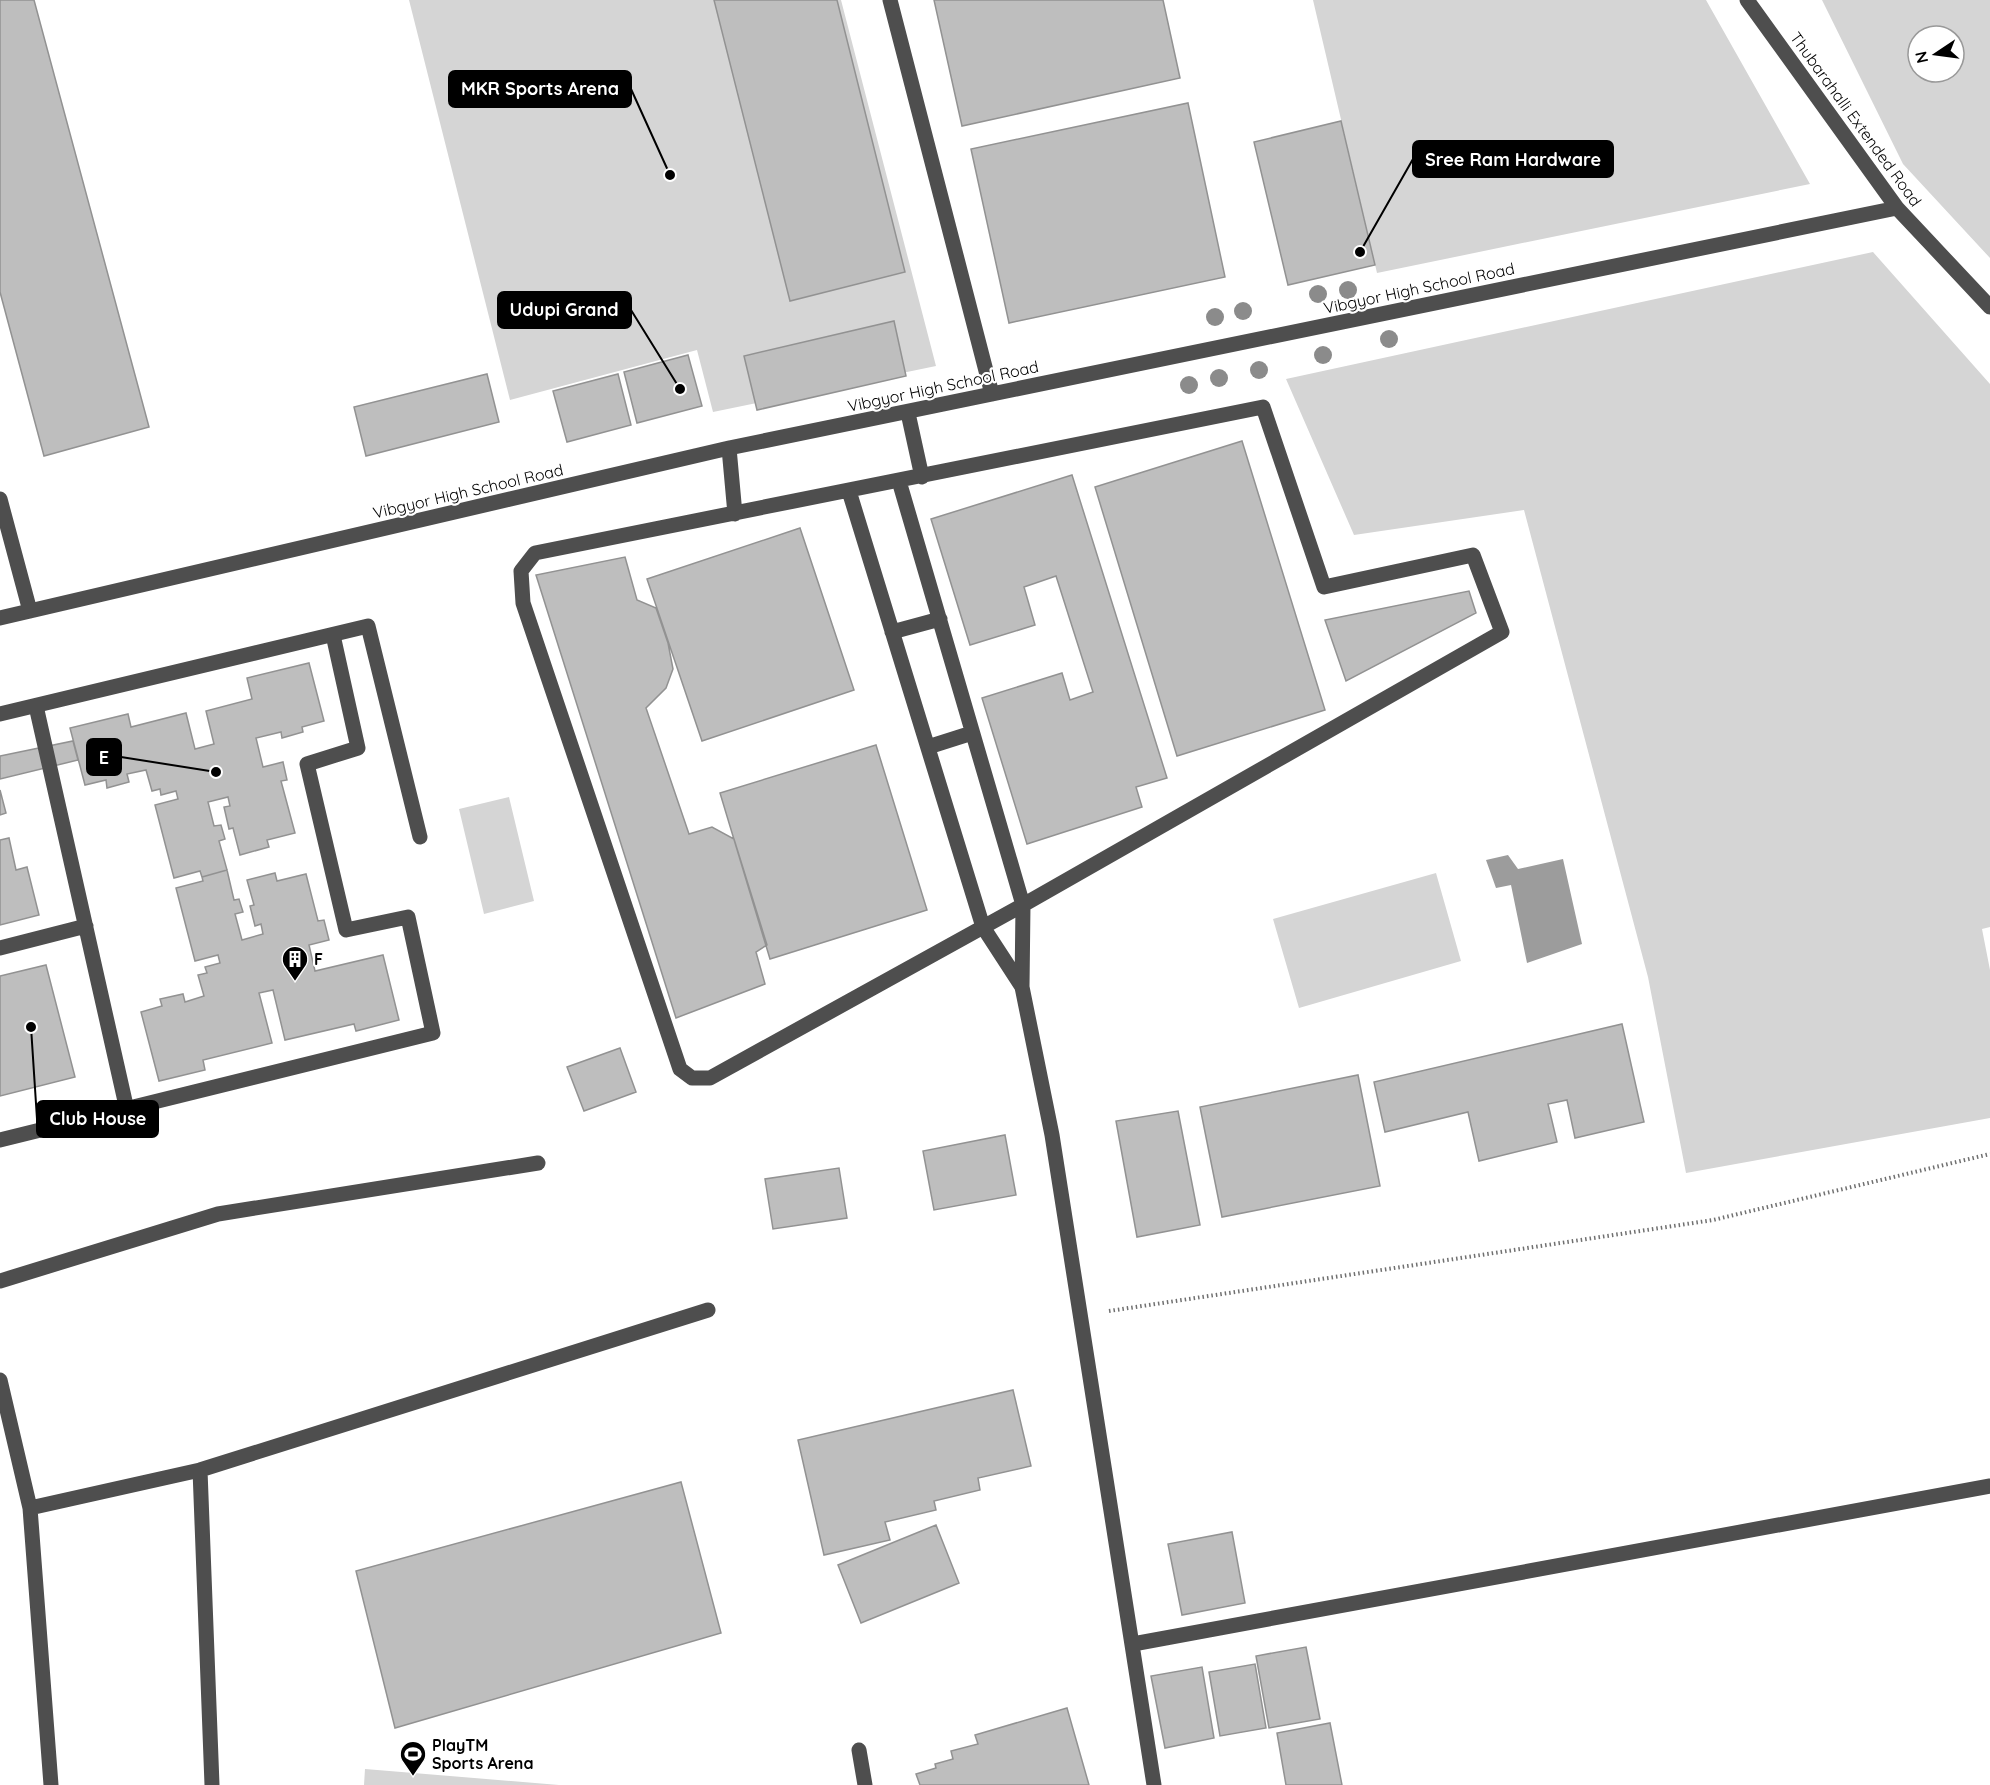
<svg xmlns="http://www.w3.org/2000/svg" width="1990" height="1785" font-family="Quicksand,sans-serif">
<style>
.green{fill:#d5d5d5;fill-rule:evenodd}
.water{fill:#9c9c9c}
.building{fill:#bebebe;stroke:#929292;stroke-width:1.5}
.lines{fill:none;stroke-linecap:round;stroke-linejoin:round}
.path{stroke:#707070;stroke-width:4;stroke-dasharray:1.5 3;stroke-linecap:butt}
.minor{stroke:#4e4e4e;stroke-width:15}
.tree{fill:#8b8b8b}
.labels{text-anchor:middle;dominant-baseline:central;stroke-width:4.5;stroke-linejoin:round;paint-order:stroke}
.street-label{font-size:16px;fill:#000;stroke:#fff}
.poi-label{font-size:16px;font-weight:bold;fill:#000;stroke:#fff;text-anchor:start}
.leader{fill:none;stroke:#000;stroke-width:2}
.callout-dot{fill:#000;stroke:#fff;stroke-width:2}
.callout{fill:#000;stroke:#000;stroke-width:2}
.callout-label{font-size:18px;text-anchor:middle;font-weight:bold;fill:#fff}
</style>
<rect width="100%" height="100%" fill="#fff"/>
<path class="green" d="M409 0H841L936 366 713 412 697 350 510 400Z
M1313 0H1706L1810 184 1377 273Z
M1822 0H1990V258L1903 164ZM1918 36H1954V72H1918Z
M1873 252 1990 384V927L1982 929 1990 970V1118L1686 1173 1648 977 1524 510 1354 535 1286 379Z
M509 797 534 901 484 914 459 809Z
M1436 873 1461 961 1299 1008 1273 919Z
M365 1769 559 1785H364Z"/>
<path class="water" d="M1508 855 1518 869 1563 859 1582 944 1527 963 1511 885 1496 888 1486 860Z"/>
<path class="building" d="M0 0H34L149 427 44 456 0 292Z
M714 0H837L905 272 790 301Z
M934 0H1163L1180 78 962 126Z
M1188 103 1225 277 1009 323 971 149Z
M1341 121 1375 265 1288 285 1254 142Z
M894 321 906 376 757 410 744 356Z
M688 355 702 406 637 423 624 372Z
M487 374 499 422 366 456 354 407Z
M618 374 631 425 567 442 553 391Z
M1242 441 1325 710 1177 756 1095 487Z
M1072 475 1167 778 1136 787 1142 807 1027 844 982 698 1062 673 1070 700 1093 692 1056 576 1024 587 1035 625 970 645 931 519Z
M800 528 854 690 702 741 647 579Z
M625 557 637 600 656 608 668 643 673 669 666 688 646 708 689 834 712 827 734 839 767 945 756 952 765 984 676 1018 536 575Z
M1469 591 1476 613 1346 681 1325 620Z
M309 663 324 721 302 727 303 732 282 738 281 732 256 738 263 767 283 762 287 780 281 781 295 833 267 840 269 847 240 855 233 828 229 829 224 807 230 806 228 797 208 802 214 826 221 825 225 839 219 841 227 870 202 877 200 871 174 878 155 805 178 799 176 791 161 795 160 789 152 791 146 770 127 774 129 782 107 788 106 780 85 785 70 728 128 714 131 727 186 713 195 749 214 744 206 711 252 699 247 678Z
M73 741 78 760 0 779V756Z
M876 745 927 910 770 959 720 793Z
M0 790 6 813 0 815Z
M9 838 16 870 27 867 39 915 0 925V840Z
M227 870 234 900 239 899 243 912 235 914 242 940 263 934 261 924 255 926 250 906 254 905 247 880 275 873 277 881 306 874 318 921 324 920 329 940 309 945 315 971 383 955 399 1020 356 1031 354 1024 285 1040 273 990 259 993 272 1043 203 1060 205 1070 159 1081 141 1012 162 1006 160 999 183 994 185 1002 204 996 198 975 207 973 205 967 220 963 218 955 195 961 176 888 203 881 202 877Z
M46 965 75 1077 0 1096V976Z
M1622 1024 1644 1122 1575 1138 1567 1100 1548 1104 1557 1142 1479 1161 1468 1112 1385 1132 1374 1082Z
M620 1048 636 1092 584 1111 567 1067Z
M1358 1075 1380 1186 1222 1217 1200 1107Z
M1178 1111 1200 1225 1137 1237 1116 1121Z
M1005 1135 1016 1195 934 1210 923 1151Z
M839 1168 847 1218 773 1229 765 1179Z
M1013 1390 1031 1466 978 1478 980 1490 934 1501 936 1510 885 1522 890 1540 824 1555 798 1440Z
M681 1482 721 1633 395 1728 356 1571Z
M936 1525 959 1583 861 1623 838 1565Z
M1232 1532 1245 1603 1182 1615 1168 1544Z
M1306 1647 1320 1719 1269 1728 1256 1656Z
M1255 1664 1266 1728 1220 1736 1209 1672Z
M1202 1667 1214 1738 1165 1748 1151 1676Z
M1067 1708 1089 1785H920L916 1774 936 1768 935 1764 953 1759 951 1751 978 1744 975 1735Z
M1330 1723 1342 1785H1286L1277 1733Z"/>
<g class="lines">
<path class="path" d="M1109 1311 1713 1220 1990 1154"/>
<path class="minor" d="M890 0 992 394
M1747 0 1897 208 1990 307
M1263 407 1324 587 1473 555 1502 632 1023 905 710 1078H692L680 1069 523 603 521 571 535 553Z
M908 413 922 477
M729 448 735 514
M899 481 1023 905 1022 987 1052 1135 1154 1785
M849 491 983 927 1022 987
M0 499 30 611
M0 618 729 448 1897 208
M892 632 940 619
M36 706 127 1110
M0 714 368 626 420 837
M928 747 972 733
M0 948 86 926
M0 1140 433 1033 408 917 346 930 307 764 358 748 333 635
M0 1281 218 1214 538 1163
M0 1380 30 1508 51 1785
M200 1470 212 1785
M30 1508 200 1470 708 1310
M1133 1644 1990 1486
M859 1750 865 1785"/>
</g>
<g class="tree">
<circle cx="1348" cy="290" r="9"/>
<circle cx="1318" cy="294" r="9"/>
<circle cx="1243" cy="311" r="9"/>
<circle cx="1215" cy="317" r="9"/>
<circle cx="1389" cy="339" r="9"/>
<circle cx="1323" cy="355" r="9"/>
<circle cx="1259" cy="370" r="9"/>
<circle cx="1219" cy="378" r="9"/>
<circle cx="1189" cy="385" r="9"/>
</g>
<defs>
<g id="building-pin" transform="scale(1.35)"><path d="M0 17L-7.5 6A9.5 9.5 0 1 1 7.5 6Z" fill="#000" stroke="#fff"/><path d="M-4-6H4V6H1V3H-1V6H-4ZM-2.5-4.3h1.7v1.8h-1.7ZM.8-4.3h1.7v1.8H.8ZM-2.5-1h1.7V.8h-1.7ZM.8-1h1.7V.8H.8Z" fill="#fff"/></g>
<g id="stadium-pin" transform="scale(1.35)"><path d="M0 17L-7.5 6A9.5 9.5 0 1 1 7.5 6Z" fill="#000" stroke="#fff"/><path d="M0-5a6.5 5 0 1 0 0 10a6.5 5 0 1 0 0-10ZM-3.5-1.8h7v3.6h-7Z" fill="#fff"/></g>
</defs>
<g fill-rule="evenodd">
<use href="#building-pin" x="295" y="959"/>
<use href="#stadium-pin" x="413" y="1754"/>
</g>
<g class="labels">
<g class="street-label">
<text transform="translate(1856 119) rotate(54)">Thubarahalli Extended Road</text>
<text transform="translate(1419 288) rotate(-12)">Vibgyor High School Road</text>
<text transform="translate(943 386) rotate(-12)">Vibgyor High School Road</text>
<text transform="translate(468 491) rotate(-13)">Vibgyor High School Road</text>
</g>
<g class="poi-label">
<text x="314" y="959">F</text>
<text x="432" y="1745">PlayTM<tspan x="432" dy="18">Sports Arena</tspan></text>
</g>
</g>
<path class="leader" d="M670 175L631 89M1360 252L1413 159M680 389L631 310M216 772L121 757M31 1027L37 1119"/>
<g class="callout-dot">
<circle cx="670" cy="175" r="6"/>
<circle cx="1360" cy="252" r="6"/>
<circle cx="680" cy="389" r="6"/>
<circle cx="216" cy="772" r="6"/>
<circle cx="31" cy="1027" r="6"/>
</g>
<g class="callout">
<rect x="449" y="71" width="182" height="36" rx="6"/>
<rect x="1413" y="141" width="200" height="36" rx="6"/>
<rect x="498" y="292" width="133" height="36" rx="6"/>
<rect x="87" y="739" width="34" height="36" rx="6"/>
<rect x="37" y="1101" width="121" height="36" rx="6"/>
</g>
<g class="callout-label">
<text x="540" y="95">MKR Sports Arena</text>
<text x="1513" y="166">Sree Ram Hardware</text>
<text x="564" y="316">Udupi Grand</text>
<text x="104" y="764">E</text>
<text x="98" y="1125">Club House</text>
</g>
<g transform="translate(1936 54) rotate(257)"><circle r="28" fill="#ffffff" stroke="#999999" stroke-width="1.5"/>
<path d="M0-4.5L10 22L0 15L-10 22Z" fill="#000000"/>
<text y="-9" font-size="16" font-weight="bold" text-anchor="middle" fill="#000000">N</text>
</g>
</svg>
